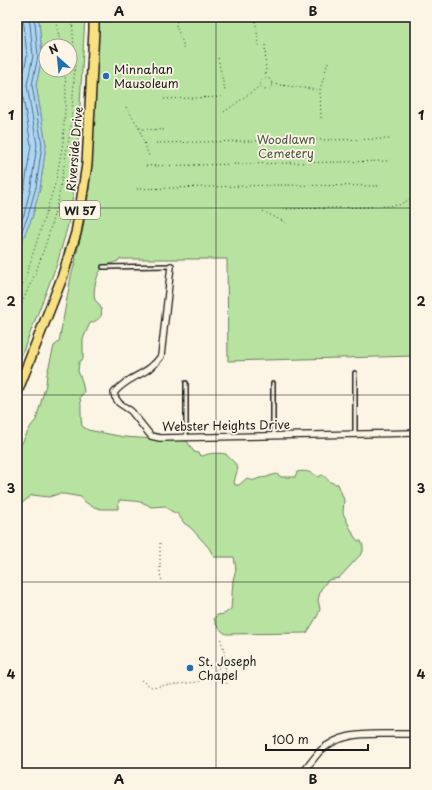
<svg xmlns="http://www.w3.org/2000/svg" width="432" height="790" font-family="'Playpen Sans',sans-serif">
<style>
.green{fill:#b7e2a0;stroke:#6a7f5e;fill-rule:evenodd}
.water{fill:#abd7f7;stroke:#728c9f}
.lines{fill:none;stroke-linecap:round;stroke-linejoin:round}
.shore{stroke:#556774;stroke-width:1}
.lane-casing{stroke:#1c1c1c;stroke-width:6}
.street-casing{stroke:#1c1c1c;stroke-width:8}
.primary-casing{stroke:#1c1c1c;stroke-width:12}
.path{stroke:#1c1c1c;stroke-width:1;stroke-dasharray:1 3;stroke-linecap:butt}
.lane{stroke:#fcf5e5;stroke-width:3}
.street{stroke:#fcf5e5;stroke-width:5.5}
.primary{stroke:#f9e181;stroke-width:9}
.grid{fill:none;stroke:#1c1c1c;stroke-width:1;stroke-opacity:0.55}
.poi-dot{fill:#1f6fb2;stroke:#fcf5e5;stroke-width:1.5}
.labels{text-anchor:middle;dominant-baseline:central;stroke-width:3.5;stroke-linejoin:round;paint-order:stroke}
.shield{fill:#fcf5e5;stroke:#5f5d58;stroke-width:1}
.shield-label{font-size:11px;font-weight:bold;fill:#1c1c1c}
.poi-label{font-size:12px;fill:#1c1c1c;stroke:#fcf5e5;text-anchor:start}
.park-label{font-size:12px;fill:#4a5744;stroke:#fcf5e5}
.street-label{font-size:12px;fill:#1c1c1c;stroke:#fcf5e5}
.neatline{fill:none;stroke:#1c1c1c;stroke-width:1.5}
.grid-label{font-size:13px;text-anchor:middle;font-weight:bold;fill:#1c1c1c}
</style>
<rect width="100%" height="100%" fill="#fcf5e5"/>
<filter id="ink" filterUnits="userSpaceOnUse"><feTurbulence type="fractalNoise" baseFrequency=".025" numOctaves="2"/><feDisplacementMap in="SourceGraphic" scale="8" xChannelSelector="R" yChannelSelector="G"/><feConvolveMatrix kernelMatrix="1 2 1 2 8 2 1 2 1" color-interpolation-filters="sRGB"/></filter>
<g filter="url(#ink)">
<path class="green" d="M36 17H85L77 158 76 178 68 225 57 264 17 367V250L20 245 32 218 40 188 46 145 36 85 42 57 39 21ZM46 46H70V70H46Z
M166 17H415V356L228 361 227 259H119L118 261C114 263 108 264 104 267 97 271 92 292 95 300 96 301 98 303 99 304 105 315 100 320 90 323L83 339V359L79 362 78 371 82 381 84 392 80 397C82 407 80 416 82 426L88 430 124 437 187 441 194 452 198 453 201 456C203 456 205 455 208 454 211 453 223 453 226 454 230 460 235 461 238 468L234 482 235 485H239L247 478C254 482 253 480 260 478 262 477 265 478 267 477 271 475 273 475 277 474L281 477H295L297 472C304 470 312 472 318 477L322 475C326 477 326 478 328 480 331 483 335 484 338 484L344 500 343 513 354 536 358 541H361L363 546V552L339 578 328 580 321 589 318 600 320 609 318 615 307 633 226 634C220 630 216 626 214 619L217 615 224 614 231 609 233 580 236 570 234 557H214L209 548 191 528 184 523 178 514 171 511 165 506 151 507C142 500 130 501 119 500L118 509H101L91 506 84 501 81 497 64 494H58L49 497 32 495 21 504 17 514V452L31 426 36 420 46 384 47 374 54 346 59 342 71 276 76 259H75L83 228 89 190 99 22 166 19Z"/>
<path class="water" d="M17 17H36L39 21 42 57 36 85 46 145 40 188 32 218 20 245 17 250Z"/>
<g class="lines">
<path class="shore" d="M17 215 25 185 31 145 21 85 27 56 24 26 22 17
M17 230 24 215 31 186 37 145 27 85 33 56 30 24 28 17
M17 242 28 216 36 187 42 145 32 85 38 56 35 23 33 17"/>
<g class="lane-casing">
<path id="lane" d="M103 267 171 266
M355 373V434
M186 383V437
M273 383V422L274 436"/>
</g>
<g class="street-casing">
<path id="street" d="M171 266 161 356C149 375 127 376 114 393L115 397 119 403 131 411 151 436 160 438 415 433
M303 773C308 766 314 758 320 751 338 735 358 734 381 734 392 734 404 734 415 734"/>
</g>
<g class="primary-casing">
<path id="primary" d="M17 392 62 278 76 233 80 210 87 164 94 30V17"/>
</g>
<path class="path" d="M55 17 61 46
M177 17 176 26 183 43V49
M255 17 259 47
M265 45 266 76
M218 58 225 91
M260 84a6 6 0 1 1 12 0a6 6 0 1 1-12 0Z
M272 84 319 90
M164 99 223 97
M126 107 139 127 143 129 164 130
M224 112 260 86
M321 118 320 90 328 62
M139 128 149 156
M156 143 251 141 389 139
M412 161 415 170
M146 166 387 161
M137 189 277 185 381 186
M283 209 371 207 399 205 410 199 415 189
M263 211 288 224
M17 290 24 282 56 181 63 142 66 92 65 70
M17 295 24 297
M17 314 37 269 48 237 58 200 71 126 75 65 72 17
M160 543V574L162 581
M225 663 226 681 227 684
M141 680 151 687 198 682 204 679 225 663 224 650 220 637"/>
<use href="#lane" class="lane"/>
<use href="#street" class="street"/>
<use href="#primary" class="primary"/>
</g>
</g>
<path class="grid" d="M216 17V773M17 208H415M17 395H415M17 582H415"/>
<g class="poi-dot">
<circle cx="106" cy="76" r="4"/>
<circle cx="190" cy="668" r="4"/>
</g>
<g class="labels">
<rect class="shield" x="60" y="201" width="40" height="18" rx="3"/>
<g class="shield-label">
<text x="80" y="210">WI 57</text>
</g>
<g class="poi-label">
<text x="114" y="69">Minnahan<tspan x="114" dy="14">Mausoleum</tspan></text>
<text x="198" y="661">St. Joseph<tspan x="198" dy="14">Chapel</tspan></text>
</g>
<g class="park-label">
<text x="286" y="139">Woodlawn<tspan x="286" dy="14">Cemetery</tspan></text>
</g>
<g class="street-label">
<text transform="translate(74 149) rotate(-85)">Riverside Drive</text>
<text transform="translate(226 425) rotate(-1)">Webster Heights Drive</text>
</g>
</g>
<rect width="432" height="790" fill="none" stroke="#fcf5e5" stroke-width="44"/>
<g transform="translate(58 58) rotate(333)"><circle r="19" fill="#fcf5e5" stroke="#a29e95"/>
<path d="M0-3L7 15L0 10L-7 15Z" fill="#1f6fb2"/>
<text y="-6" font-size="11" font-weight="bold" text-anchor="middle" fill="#1c1c1c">N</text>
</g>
<path d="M266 744v6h102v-6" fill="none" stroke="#1c1c1c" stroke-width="2"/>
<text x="272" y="744" font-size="12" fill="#1c1c1c" stroke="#fcf5e5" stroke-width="3" paint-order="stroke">100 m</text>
<rect x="22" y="22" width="388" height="746" class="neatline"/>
<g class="grid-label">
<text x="119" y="16">A</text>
<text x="313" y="16">B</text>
<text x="11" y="120">1</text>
<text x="421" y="120">1</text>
<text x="11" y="306">2</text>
<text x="421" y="306">2</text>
<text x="11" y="493">3</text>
<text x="421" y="493">3</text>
<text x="11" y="679">4</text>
<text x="421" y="679">4</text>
<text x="119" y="784">A</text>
<text x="313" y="784">B</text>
</g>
</svg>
